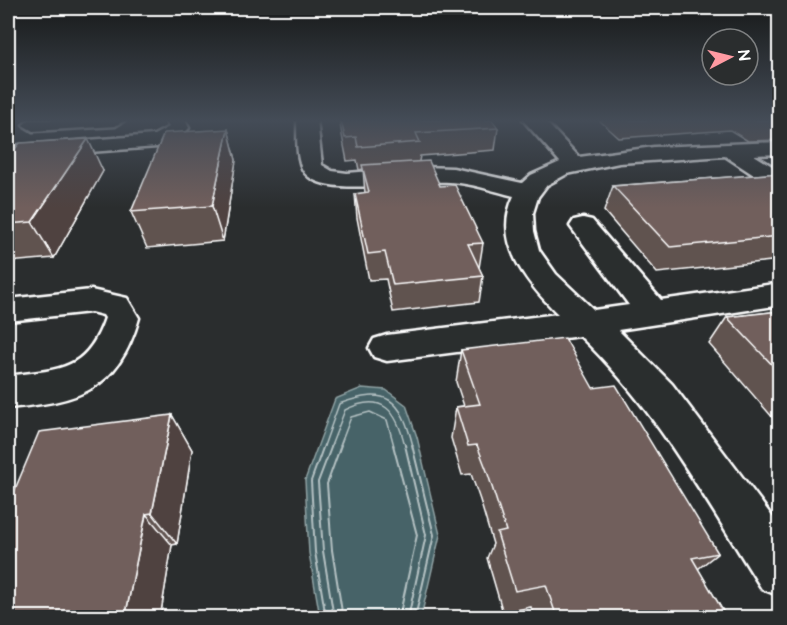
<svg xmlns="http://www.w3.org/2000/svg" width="787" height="625" font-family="'Architects Daughter',sans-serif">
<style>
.water{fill:#466468;stroke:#90a2a4;stroke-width:1.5}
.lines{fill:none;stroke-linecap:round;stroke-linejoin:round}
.shore-far1{stroke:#b5c1c3;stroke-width:1.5}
.shore{stroke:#b5c1c3;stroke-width:2}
.minor-casing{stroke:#fff;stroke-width:5}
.minor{fill:#2a2d2e;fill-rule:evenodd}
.wall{fill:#61524f;stroke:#fff;stroke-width:1.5}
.shaded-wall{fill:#4f4240;stroke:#fff;stroke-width:1.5}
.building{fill:#715f5c;stroke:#fff;stroke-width:1.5}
</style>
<rect width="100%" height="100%" fill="#2a2d2e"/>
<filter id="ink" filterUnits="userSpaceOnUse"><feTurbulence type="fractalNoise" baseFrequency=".0167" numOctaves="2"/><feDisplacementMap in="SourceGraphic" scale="12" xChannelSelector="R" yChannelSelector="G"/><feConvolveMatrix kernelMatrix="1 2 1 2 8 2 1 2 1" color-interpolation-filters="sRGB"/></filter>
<g filter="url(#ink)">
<path class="water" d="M362 388 386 390 406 405 417 437 440 535 421 617H320L309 553 305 480 335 399Z"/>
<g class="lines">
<path class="shore-far1" d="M324 446 339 404C387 386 401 398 413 446
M331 446 345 410C383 391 397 411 405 446
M340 446 351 417 370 412 387 420 394 446"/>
<path class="shore" d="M324 445 311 481 315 552 326 618
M332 445 318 482 323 551 334 618
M341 445 327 484 332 550 343 618
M393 445 417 535 399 618
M405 445 426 535 408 618
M412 445 434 535 415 618"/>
<g class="minor-casing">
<path id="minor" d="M29 120H125L115 126 33 131 23 125Z
M165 120H185L189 128 178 140 157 147 8 158V146L154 135 169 127Z
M297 120H317L322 165 332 171 347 173 422 167 453 168 522 183 531 175 560 162 523 120H544L579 157 654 147 780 142V154L754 155 780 171V189L772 187 725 156 619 163 567 174 547 185 538 197 533 213 534 231 539 250 556 274 594 310 629 305 570 226 574 220 583 218 592 220 661 300 774 284 780 286V304L774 306 618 330 672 384 780 527V596L762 589C706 501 656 408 580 336L387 361 374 357 369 348 374 339 387 335 558 314C527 283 492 242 514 196 493 191 471 183 450 182 416 179 334 197 309 177 294 166 298 137 297 120Z
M91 290 127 298 139 318C118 391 78 402 8 408V376C58 369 86 373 105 318L103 315 91 312 8 321V299Z"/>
</g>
<use href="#minor" class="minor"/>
</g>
<path class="wall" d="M339 120H492L498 128 495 150 420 156 419 161 440 186 483 243 479 268 483 276 479 302 393 312 386 279 369 280 357 218 355 194 365 193 363 169 359 170 357 160 347 161Z
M599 120H780V140L748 141 730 130 619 138Z
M228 129 236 160 223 241 147 248 131 212Z
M780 145V161L773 157Z
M8 157 103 171 54 258 8 262Z
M780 173V260L657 273 604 211 613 186Z
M780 311V426L709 344 727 317Z
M461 350 593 388 718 553 698 569 727 618H534L531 607 503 613 487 558 493 544 480 500 471 474 462 475 451 438 456 407 464 406 456 382Z
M172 415 192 450 177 544 172 545 160 618H8Z"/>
<path class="shaded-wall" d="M228 129 236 160 223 241 212 206Z
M88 139 103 171 54 258 32 222Z
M172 415 192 450 177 544 152 513Z
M146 514 172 545 160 618H125Z"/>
<path class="building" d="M341 120H492L498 128 416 133 420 142 358 147 356 137 345 138Z
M228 129 212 206 131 212 164 133Z
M88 139 32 222 8 224V157L20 143Z
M429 161 440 186 455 185 483 243 468 244 483 276 393 285 385 252 368 254 355 194 369 192 362 165Z
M780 173V236L670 247 613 186Z
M780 311V373L727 317Z
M565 338 593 388 616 385 718 553 692 558 727 618H557L546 585 515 591 497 533 506 531 487 471 477 445 468 446 456 407 480 404 461 350Z
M172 415 152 513 146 514 125 618H8V506L39 432Z"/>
</g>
<linearGradient id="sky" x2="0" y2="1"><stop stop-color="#171919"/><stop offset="0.58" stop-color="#444c57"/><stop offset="1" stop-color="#444c57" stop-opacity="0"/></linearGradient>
<rect width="787" height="208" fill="url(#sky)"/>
<rect width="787" height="625" fill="none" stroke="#2a2d2e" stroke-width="30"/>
<rect x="15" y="15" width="757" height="595" fill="none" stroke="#fff" stroke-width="2" filter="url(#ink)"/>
<g transform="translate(730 57) rotate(83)"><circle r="28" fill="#2a2d2e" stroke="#7f8182" stroke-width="1.5"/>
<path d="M0-4.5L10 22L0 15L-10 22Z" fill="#ff9aa2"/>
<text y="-9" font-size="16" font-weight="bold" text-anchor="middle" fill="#ffffff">N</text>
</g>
</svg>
